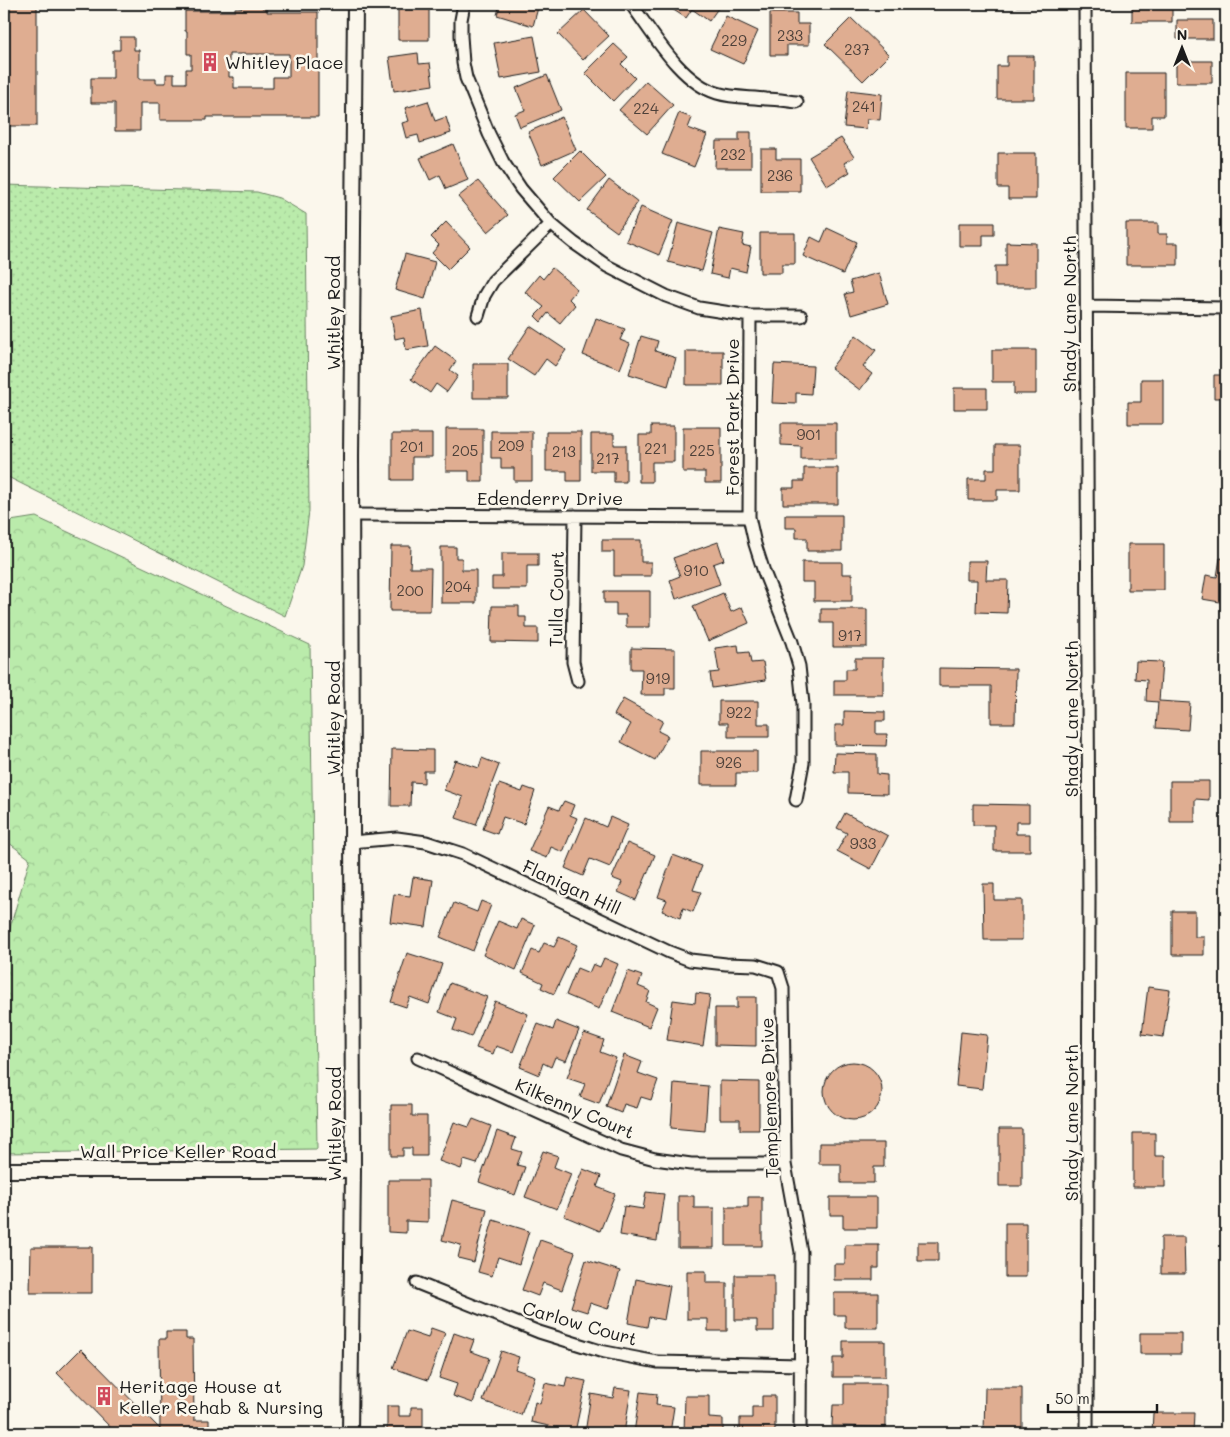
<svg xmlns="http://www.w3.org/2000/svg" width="1230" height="1437" font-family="Mali,sans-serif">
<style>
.grass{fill:url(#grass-dots);stroke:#6b8464}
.forest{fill:url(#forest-crowns);stroke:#6b8464}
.building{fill:#dfad91;stroke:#1c1c1c;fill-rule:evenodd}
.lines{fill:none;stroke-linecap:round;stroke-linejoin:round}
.minor-casing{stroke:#1c1c1c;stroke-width:15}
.tertiary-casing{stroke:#1c1c1c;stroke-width:18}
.minor{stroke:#fbf7ec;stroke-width:11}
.tertiary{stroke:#fbf7ec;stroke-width:14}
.labels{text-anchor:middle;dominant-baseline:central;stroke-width:5;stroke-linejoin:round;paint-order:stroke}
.number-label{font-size:15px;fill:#4d4039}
.poi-label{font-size:18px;fill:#1c1c1c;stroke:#fbf7ec;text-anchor:start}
.street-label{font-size:18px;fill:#1c1c1c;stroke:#fbf7ec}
</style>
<defs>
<pattern id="grass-dots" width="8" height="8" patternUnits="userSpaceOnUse" patternTransform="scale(1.25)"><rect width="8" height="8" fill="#baebab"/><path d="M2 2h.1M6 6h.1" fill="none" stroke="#9fc993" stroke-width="1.8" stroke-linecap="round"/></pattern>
<pattern id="forest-crowns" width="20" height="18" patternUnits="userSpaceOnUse" patternTransform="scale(1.25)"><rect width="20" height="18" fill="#baebab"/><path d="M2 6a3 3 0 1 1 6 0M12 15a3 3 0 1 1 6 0" fill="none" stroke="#9fc993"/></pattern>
</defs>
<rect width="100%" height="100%" fill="#fbf7ec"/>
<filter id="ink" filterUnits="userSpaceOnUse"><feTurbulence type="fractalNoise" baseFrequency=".02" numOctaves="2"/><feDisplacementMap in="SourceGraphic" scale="10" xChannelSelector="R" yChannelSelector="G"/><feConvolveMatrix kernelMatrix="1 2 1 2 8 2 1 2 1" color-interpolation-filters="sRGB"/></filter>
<g filter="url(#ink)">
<path class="grass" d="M4 185 257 192 279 198 306 214 309 511 302 566 285 616 4 475Z"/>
<path class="forest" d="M36 517 310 645 317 1149 4 1153V948L30 859 4 839V522Z"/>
<path class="building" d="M4 4H37V126H4Z
M242 4H262V8H267V12H318V117H207V120H160V103H140V131H115V103H91V78H113V50H120V37H134V50H139V79H156V83H166V74H174V83H186V69H191V54H187V31H185V11H235V8H242ZM229 54H289V77H273V88H234V77H229Z
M398 4H429V40H398Z
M500 4H539L533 26 497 15Z
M676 4H721L709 21 692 9 686 18 672 9Z
M993 4H1036V6H993Z
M1132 4H1172V22H1132Z
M584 10 609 36 583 60 558 34Z
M770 13H797V24H809V45H787V55H770Z
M726 16 758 31 743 64 710 49Z
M851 18 889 55 863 81 825 44Z
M1177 20H1213V39H1177Z
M534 36 541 72 501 79 494 43Z
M614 44 628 57 621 64 635 78 613 101 585 73Z
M418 53 419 64 430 63 433 85 394 91 389 57Z
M1007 56H1034V99H997V66H1007Z
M1176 61H1212V83H1176Z
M1126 73H1164V116H1152V128H1126Z
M547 75 561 110 520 127 515 114 525 110 516 88Z
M646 81 673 105 647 134 619 110Z
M848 90 882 94 880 120 867 119 866 129 844 127Z
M428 101 435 121 446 117 451 133 420 143 418 135 406 138 402 123 409 121 405 108Z
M679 113 692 118 688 128 707 135 694 167 662 154Z
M562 117 576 150 542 165 528 132Z
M739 132H751V168H715L716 141H739Z
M841 138 854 157 844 163 850 172 827 186 809 157Z
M453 144 468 180 446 189 440 175 430 180 420 158Z
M761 149H776V159H800V191H761Z
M580 151 606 177 580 202 554 177Z
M998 153H1036V199H1008V188H998Z
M609 180 638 202 617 232 587 210Z
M478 181 508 215 488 232 458 197Z
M641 207 673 221 659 255 626 241Z
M446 222 470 247 448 269 432 253 439 245 431 237Z
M678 223 713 233 702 271 668 262Z
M959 223H994V235H983V246H959Z
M1126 223H1158V234H1167V243H1178V265H1126Z
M1221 227H1226V266H1221Z
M827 228 857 242 843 274 803 256 811 237 821 242Z
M719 229 744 234 742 245 751 247 746 272 730 268 728 278 710 274Z
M760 233H795V264H782V273H760Z
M1006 242 1036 243V287H995V266H1006Z
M405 254 435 262 425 299 395 290Z
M552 268 577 289 569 299 575 305 560 323 548 313 541 322 535 316 544 307 525 292 539 275 543 279Z
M879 273 888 304 851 315 845 294 853 292 850 281Z
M422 310 428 346 406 350 404 337 395 339 391 316Z
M596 318 625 329 620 340 630 344 620 369 583 355Z
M530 326 566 350 555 366 546 359 534 376 508 359Z
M856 335 876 350 863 367 872 374 860 390 831 368Z
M641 336 658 341 655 351 676 358 668 386 629 374Z
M435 346 456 361 450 370 458 376 447 392 436 384 430 393 411 379Z
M992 350H1036V394H1014V382H992Z
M686 351H723V385H686Z
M473 364H508V398H473Z
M774 364 813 366 811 394 796 393V404L772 403Z
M1226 368V398H1214V375H1225Z
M1141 379H1163V424H1128V402H1141Z
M954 388H987V409H954Z
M781 423H836V459H801V446L781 445Z
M651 426H674V462H652V482H639V435H651Z
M683 427H721V483H705V472H683Z
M446 429H483V482H469V471H446Z
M491 431H532V481H514V468H501V458H491Z
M546 432H581V481H567V471H546Z
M392 434H432V457H412V480H392Z
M591 434H614V445H626V482H614V471H591Z
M995 445H1020V490H997V500H968V479H986V469H995Z
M804 468H838V504H783V488H794V481H804Z
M785 515H842V551H807V538H796V528H785Z
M602 540H641V562H651V576H614V552H602Z
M718 542 724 560 713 564 720 584 676 599 670 580 680 576 673 558Z
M1128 544H1164V590H1128Z
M391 546H411L410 568H431L430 611H390Z
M441 547H456V558H462V570H476V603H441Z
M502 553H538V566H527V589H492V577H502Z
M1220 558 1226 559V603L1202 599 1206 575 1217 577Z
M967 561H987L986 580H1008L1007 613 976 612 977 580H967Z
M802 562H842V574H852V601H814V582H802Z
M604 591H650V627H626V615H616V603H604Z
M723 593 731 612 742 607 749 623 708 641 693 606Z
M492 606H519V617H526V628H538V643L491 642Z
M821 609H867V647H833V623H821Z
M738 645 739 653 749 652 751 663 763 662 766 680 712 688 710 673 719 672 715 648Z
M631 648 675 649V688H665V695H641L642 669H631Z
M855 658H883V695H834V680H846V669H855Z
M1136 661 1162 662 1159 701 1190 703 1188 730 1156 728 1158 702 1146 701 1147 680 1135 679Z
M939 668 1016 669 1015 723H991V686H939Z
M623 699 663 721 658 731 668 736 655 760 621 742 631 724 614 715Z
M719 701H758V724H769V737H728V723H719Z
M844 711 885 712V721H876V734H887L886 746 835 745V725H844Z
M392 749 433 750V771H424V783L411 782 410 806H391Z
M701 751H757V773H736V785H701Z
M835 753 877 754V774L887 775V794L848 793V772H834Z
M482 758 499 765 476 825 456 818 463 797 444 790 455 760 479 768Z
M1170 781H1209V800L1195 799V822H1170Z
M499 784 522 792 524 787 535 791 524 824 503 817 497 834 483 829Z
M564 801 574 805 570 815 577 818 563 852 551 847 547 858 529 851 549 806 559 810Z
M973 804 1029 805V822H1016V834H1030V851H994V825H973Z
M845 813 888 836 871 869 837 851 847 833 837 828Z
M610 817 628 825 610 867 590 859 583 876 565 868 586 818 606 827Z
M627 843 655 855 636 900 618 892 622 882 612 878Z
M673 855 702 866 693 890 701 892 693 912 683 908 680 918 662 911 667 900 658 897Z
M413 877 433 880 426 927 390 922 394 894 410 896Z
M983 884H994V900H1022V940H984Z
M481 901 491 905 473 951 440 937 454 903 477 912Z
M1172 911H1195V937H1204V955H1172Z
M521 919 535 925 516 970 483 955 498 921 517 929Z
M559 937 577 945 554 994 541 988 543 983 522 973 532 950 539 953 544 943 554 947Z
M407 953 442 964 429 1004 410 997 406 1007 391 1002Z
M604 958 618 964 599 1009 566 995 577 968 589 973 593 964 600 967Z
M628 971 642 976 638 986 650 991 646 1002 657 1007 649 1027 612 1012Z
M450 983 487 997 471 1037 453 1030 457 1019 439 1012Z
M1148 987 1170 990 1163 1037 1142 1034Z
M696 993 710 995 703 1046 667 1040 673 1000 695 1003Z
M737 997H756V1046L715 1045V1008H737Z
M495 1001 528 1014 513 1052 496 1046 493 1054 476 1048Z
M556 1021 579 1030 566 1061 555 1057 551 1067 543 1063 539 1075 520 1067 538 1024 553 1030Z
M961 1032 987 1035 982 1089 956 1086Z
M584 1033 604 1040 600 1052 616 1058 599 1104 580 1097 585 1084 567 1078Z
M624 1055 642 1062 638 1073 658 1080 651 1100 641 1097 637 1108 624 1104 621 1113 606 1107Z
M824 1091a29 29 0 1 1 58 0a29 29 0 1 1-58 0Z
M720 1081 759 1082V1130H740V1119H720Z
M674 1083 708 1086 705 1131 671 1128Z
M391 1105H412V1116H427V1156H412V1148H403V1156H391Z
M473 1119 491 1126 477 1164 464 1160 461 1169 439 1161 454 1122 469 1127Z
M999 1129H1022V1186H999Z
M497 1131 516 1138 512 1149 522 1152 517 1165 525 1167 515 1195 479 1182Z
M1133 1133H1155V1156H1165V1187H1133Z
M819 1143H884V1167H874V1183H841V1164H819Z
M543 1151 558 1156 554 1167 571 1174 557 1209 525 1197Z
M583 1169 601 1176 597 1187 615 1194 600 1231 564 1216Z
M388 1180H428V1222L406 1221V1233L388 1232Z
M646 1192 664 1194 657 1241 620 1235 624 1206 643 1209Z
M678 1196H694V1208H714V1248H678Z
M748 1197H762V1246H726V1207H748Z
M830 1197H877V1228H843V1215H830Z
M452 1200 487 1209 474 1262 458 1258 461 1245 442 1240Z
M493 1220 529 1231 519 1264 498 1257 492 1276 478 1272Z
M1005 1223H1026V1277H1005Z
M1161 1237H1184L1185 1274H1161Z
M540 1240 575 1252 562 1290 543 1283 538 1296 522 1290Z
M918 1242H938V1261H918Z
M845 1245H879V1268H873V1280H834V1264H845Z
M31 1247H92V1293H30Z
M586 1260 620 1271 608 1309 590 1303 587 1312 571 1307Z
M687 1271H706V1283H727V1331H708V1319H687Z
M735 1275H774V1331H757V1320H735Z
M636 1279 670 1286 664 1320 649 1317 647 1327 628 1323Z
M834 1293H878V1328H845V1315H834Z
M431 1328 445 1333 428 1380 393 1368 407 1331 428 1338Z
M166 1332H186V1339H193L194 1420H209V1433H116L57 1373 81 1349 160 1429 159 1339H166Z
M454 1333 474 1340 470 1351 489 1358 473 1403 453 1396 457 1384 439 1378Z
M1140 1333H1181V1354H1140Z
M843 1341H885V1377H833V1358H843Z
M501 1351 519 1357 515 1369 535 1376 521 1415 483 1401Z
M567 1377 586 1381 575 1432 531 1422 535 1402 540 1404 545 1383 565 1387Z
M844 1384H886V1427L832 1426 833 1405H844Z
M615 1388 631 1390 624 1433H585L591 1394 613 1398Z
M985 1388H1022V1433H984Z
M640 1392 657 1394 656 1405 674 1407 670 1433H634Z
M685 1396H709V1418L723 1419V1433H684Z
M762 1396H775V1433H740V1418H752V1407H762Z
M387 1406H399V1416H411V1407H423V1433H387Z
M1153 1413H1194L1193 1433H1152Z"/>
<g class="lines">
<g class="minor-casing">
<path id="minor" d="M464 4 461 20V36L463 63 466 78 489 134 503 162 521 189 551 224 574 243 607 266 666 296 699 308 750 316H801
M631 4C653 33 680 82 717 93 733 98 750 97 766 99 777 99 787 101 797 102
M1085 4 1089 902 1087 1433
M1087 306 1226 308
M478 316 484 296 493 281 551 224
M750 316 749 517 755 544 764 572 792 642 799 666 803 704V763L796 800
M351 515 749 517
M575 516 573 662 578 681
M351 842 397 838 426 842 463 854 669 952 690 960 726 964 756 965 778 972 783 988 785 1164 801 1252 800 1433
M418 1058 621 1150 655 1159 691 1164H785
M417 1283 539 1332 600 1351 657 1362 801 1365"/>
</g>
<g class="tertiary-casing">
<path id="tertiary" d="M4 1170H353
M350 1433 353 1170 351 456 355 4"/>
</g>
<use href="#minor" class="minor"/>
<use href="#tertiary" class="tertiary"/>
</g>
</g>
<defs>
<g id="building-bare" transform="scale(1.5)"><path d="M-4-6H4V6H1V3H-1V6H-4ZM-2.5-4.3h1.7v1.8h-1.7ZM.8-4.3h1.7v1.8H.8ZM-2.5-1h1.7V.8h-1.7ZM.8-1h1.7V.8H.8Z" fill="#d1495b" stroke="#fbf7ec" stroke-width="2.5" paint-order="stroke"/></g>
</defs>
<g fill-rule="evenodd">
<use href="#building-bare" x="210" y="62"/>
<use href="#building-bare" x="104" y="1396"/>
</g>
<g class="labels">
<g class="number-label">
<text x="790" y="35">233</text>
<text x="734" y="40">229</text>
<text x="857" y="49">237</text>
<text x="864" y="106">241</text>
<text x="646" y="108">224</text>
<text x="733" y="154">232</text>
<text x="780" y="175">236</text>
<text x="809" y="434">901</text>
<text x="511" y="445">209</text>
<text x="412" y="446">201</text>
<text x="656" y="448">221</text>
<text x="465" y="450">205</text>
<text x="702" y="450">225</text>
<text x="564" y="451">213</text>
<text x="608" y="458">217</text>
<text x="696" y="570">910</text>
<text x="458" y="586">204</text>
<text x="410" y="590">200</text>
<text x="850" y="635">917</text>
<text x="658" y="678">919</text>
<text x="739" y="712">922</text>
<text x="729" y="762">926</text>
<text x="863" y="843">933</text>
</g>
<g class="poi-label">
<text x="225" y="62">Whitley Place</text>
<text x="119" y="1386">Heritage House at<tspan x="119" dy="21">Keller Rehab &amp; Nursing</tspan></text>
</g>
<g class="street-label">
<text transform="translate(333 313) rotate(-90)">Whitley Road</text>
<text transform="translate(1069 314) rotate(-90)">Shady Lane North</text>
<text transform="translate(732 417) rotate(-90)">Forest Park Drive</text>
<text x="550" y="498">Edenderry Drive</text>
<text transform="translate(556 599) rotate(-89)">Tulla Court</text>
<text transform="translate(333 718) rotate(-90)">Whitley Road</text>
<text transform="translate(1071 719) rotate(-90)">Shady Lane North</text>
<text transform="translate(572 887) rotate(25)">Flanigan Hill</text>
<text transform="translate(769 1098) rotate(-92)">Templemore Drive</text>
<text transform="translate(575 1108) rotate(23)">Kilkenny Court</text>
<text transform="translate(1071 1123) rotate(-90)">Shady Lane North</text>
<text transform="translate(334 1124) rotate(-90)">Whitley Road</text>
<text x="178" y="1151">Wall Price Keller Road</text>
<text transform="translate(580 1323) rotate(16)">Carlow Court</text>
</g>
</g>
<rect width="1230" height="1437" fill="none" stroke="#fbf7ec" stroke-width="20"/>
<rect x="10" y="10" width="1210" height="1417" fill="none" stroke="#1c1c1c" stroke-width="2" filter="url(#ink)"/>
<g transform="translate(1182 48)" stroke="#fbf7ec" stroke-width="4" paint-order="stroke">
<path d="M0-4L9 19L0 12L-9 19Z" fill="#1c1c1c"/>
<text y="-8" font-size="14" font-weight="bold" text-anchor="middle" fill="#1c1c1c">N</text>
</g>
<path d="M1048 1404v8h109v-8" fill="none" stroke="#1c1c1c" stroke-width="2.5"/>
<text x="1055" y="1404" font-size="15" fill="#1c1c1c" stroke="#fbf7ec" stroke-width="4" paint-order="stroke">50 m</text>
</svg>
